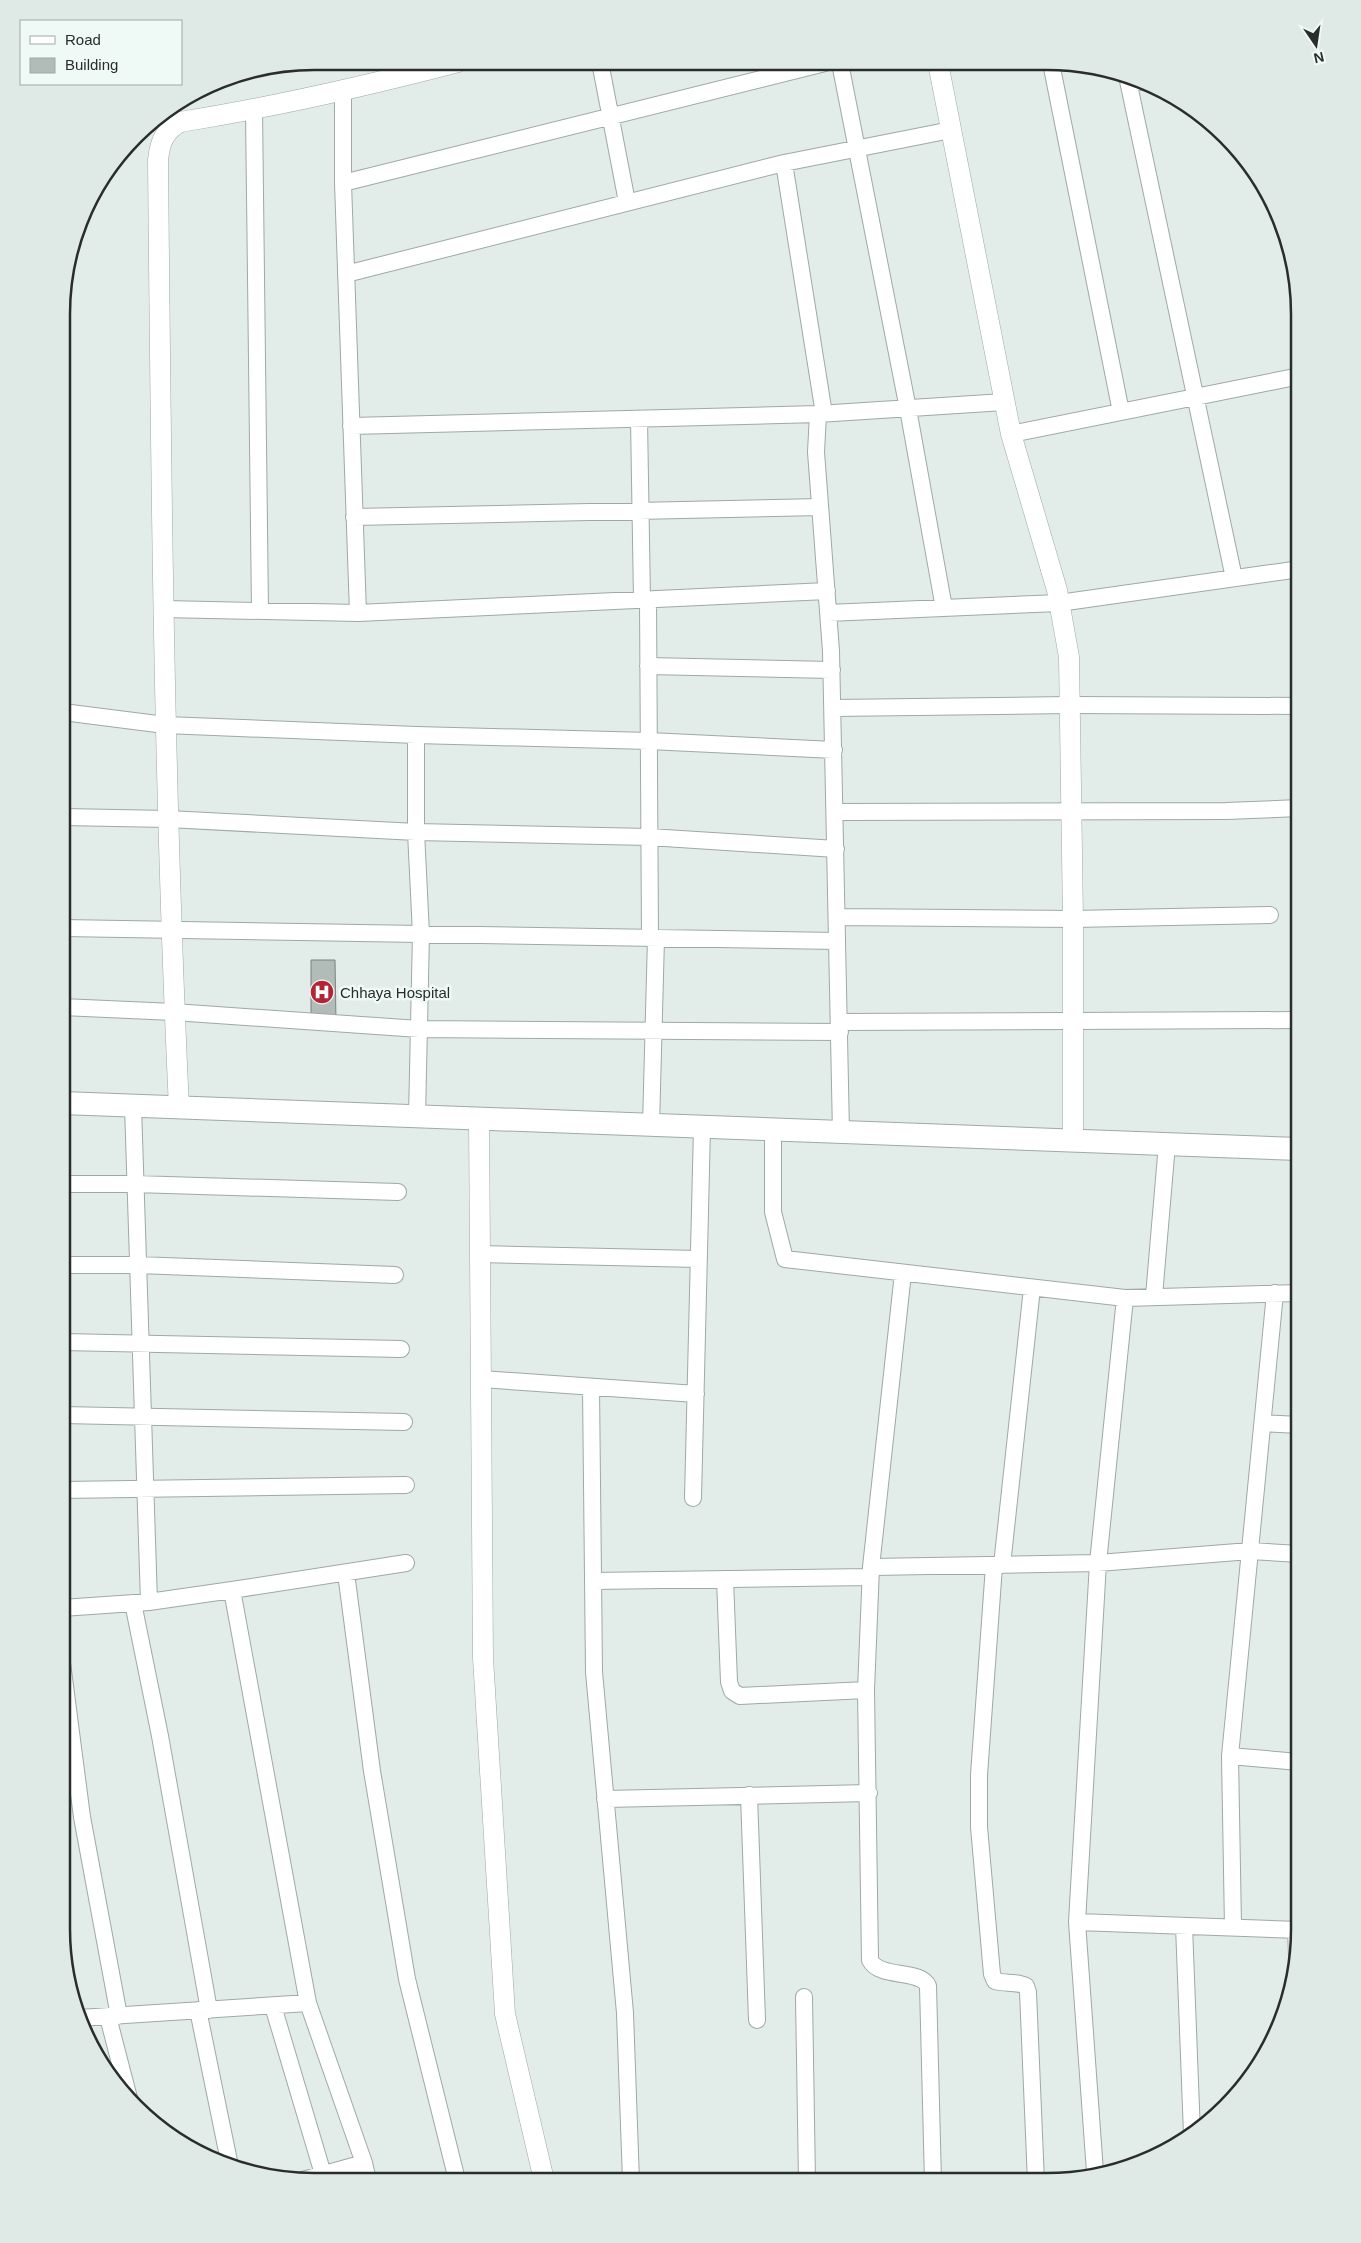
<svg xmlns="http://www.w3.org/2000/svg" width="1361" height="2243" font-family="Helvetica,sans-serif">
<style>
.building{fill:#b1bbb7;stroke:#79837f}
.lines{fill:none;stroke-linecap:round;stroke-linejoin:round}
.minor-casing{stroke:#9fa9a5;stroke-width:18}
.tertiary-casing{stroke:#9fa9a5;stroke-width:21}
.secondary-casing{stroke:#9fa9a5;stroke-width:24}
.minor{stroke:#fff;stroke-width:16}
.tertiary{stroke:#fff;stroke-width:20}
.secondary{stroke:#fff;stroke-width:22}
.labels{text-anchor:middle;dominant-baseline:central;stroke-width:5;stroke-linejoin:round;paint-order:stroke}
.poi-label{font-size:15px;fill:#292d2c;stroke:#effaf6;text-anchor:start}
.rim{fill:none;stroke:#292d2c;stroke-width:2.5}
</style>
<rect width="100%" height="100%" fill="#e2ece8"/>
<path class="building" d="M311 960H335L336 1021H311Z"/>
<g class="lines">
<g class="minor-casing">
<path id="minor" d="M600 62 627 202
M840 63 908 409 944 608
M1051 63 1121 412
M1127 76 1234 578
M1129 84 1145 81
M343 91V183L358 613
M254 110 260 611
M784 163 824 414
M343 183 825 63
M346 274 784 163 951 130
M818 414 816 452 831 651 841 1133
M639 419 642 600
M351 426 818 414 1004 402
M1011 434 1300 376
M354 517 820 507
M648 599 650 937
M163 609 358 613 827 591
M828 613 1059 603 1300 569
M648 666 832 670
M833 708 1069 705 1300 706
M63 712 165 725 416 735 649 741 834 750
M416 735V832L421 934 417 1117
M835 812 1226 811 1300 808
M63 817 168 819 416 832 649 837 836 849
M837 917 1073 919 1270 915
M63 928 837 941
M62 1007 174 1012 419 1029 840 1032
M839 1022 1300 1020
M133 1106 149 1602
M651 1126 656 938
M773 1130V1212L785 1259 1125 1298
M62 1184H135L398 1192
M480 1254 699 1259
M62 1265H138L395 1275
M903 1273 871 1567 1098 1563 1250 1551 1299 1554
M1275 1293 1230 1756 1299 1762
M1154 1296 1167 1144
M62 1342 401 1349
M481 1379 696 1394
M591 1387 594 1672 625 2013 631 2181
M62 1415 404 1422
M1263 1423 1299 1425
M62 1490 406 1485
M693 1498 702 1128
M1002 1565 1032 1288
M994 1566 979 1775V1827L992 1974 995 1981C1005 1984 1016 1981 1026 1986L1028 1992 1036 2182
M871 1567 866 1690 870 1960C879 1979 921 1969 928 1986L933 2181
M346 1573 372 1771 407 1979 457 2180
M725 1579 729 1682 732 1691 740 1696 866 1690
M593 1581 869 1577
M232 1590 406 1563
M133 1603 160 1736 209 2010
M62 1608 149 1602 232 1590 308 2003 364 2163
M62 1663 82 1817 119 2016
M1230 1756 1233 1927
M749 1795 757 2020
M605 1799 869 1793
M1077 1922 1095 2172
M1184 1926 1192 2134
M1296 1929 1297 1956
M1299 1930 1077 1922 1098 1563 1125 1298 1299 1293
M804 1997 807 2181
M273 2006 323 2174
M198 2010 230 2166
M108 2017 129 2098
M79 2018 308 2003
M303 2180 364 2163 368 2180"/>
</g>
<g class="tertiary-casing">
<path id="tertiary" d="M938 63 1011 434 1057 590 1069 657 1073 919V1141
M179 1108C164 792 161 476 158 160 160 142 164 131 180 122 274 107 366 86 458 62
M479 1120 483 1658 505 2014 544 2180"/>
</g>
<g class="secondary-casing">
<path id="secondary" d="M62 1103 1299 1149"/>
</g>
<use href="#minor" class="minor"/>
<use href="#tertiary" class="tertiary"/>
<use href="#secondary" class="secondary"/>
</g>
<defs>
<g id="hospital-disc" transform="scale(1.25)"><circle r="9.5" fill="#b52435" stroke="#effaf6"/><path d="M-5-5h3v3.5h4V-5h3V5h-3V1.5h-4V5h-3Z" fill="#fff"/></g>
</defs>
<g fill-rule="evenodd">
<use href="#hospital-disc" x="322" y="992"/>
</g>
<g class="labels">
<g class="poi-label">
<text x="340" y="992">Chhaya Hospital</text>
</g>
</g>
<path d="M0 0H1361V2243H0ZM314 70H1047A244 244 0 0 1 1291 314V1929A244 244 0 0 1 1047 2173H314A244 244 0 0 1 70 1929V314A244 244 0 0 1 314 70Z" fill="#dfeae6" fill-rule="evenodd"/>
<path class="rim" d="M314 70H1047A244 244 0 0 1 1291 314V1929A244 244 0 0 1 1047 2173H314A244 244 0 0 1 70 1929V314A244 244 0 0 1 314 70Z"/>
<rect x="20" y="20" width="162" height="65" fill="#effaf6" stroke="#a0a8a5"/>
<rect x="30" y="36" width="25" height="8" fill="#ffffff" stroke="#a0a8a5"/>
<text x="65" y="45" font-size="15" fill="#292d2c">Road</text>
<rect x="30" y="58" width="25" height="15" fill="#b1bbb7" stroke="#a0a8a5"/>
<text x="65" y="70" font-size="15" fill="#292d2c">Building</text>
<g transform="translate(1316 45) rotate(167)" stroke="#effaf6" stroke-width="4" paint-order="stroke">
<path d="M0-4L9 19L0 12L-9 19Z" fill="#292d2c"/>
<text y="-8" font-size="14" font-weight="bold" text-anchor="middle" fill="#292d2c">N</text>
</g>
</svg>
